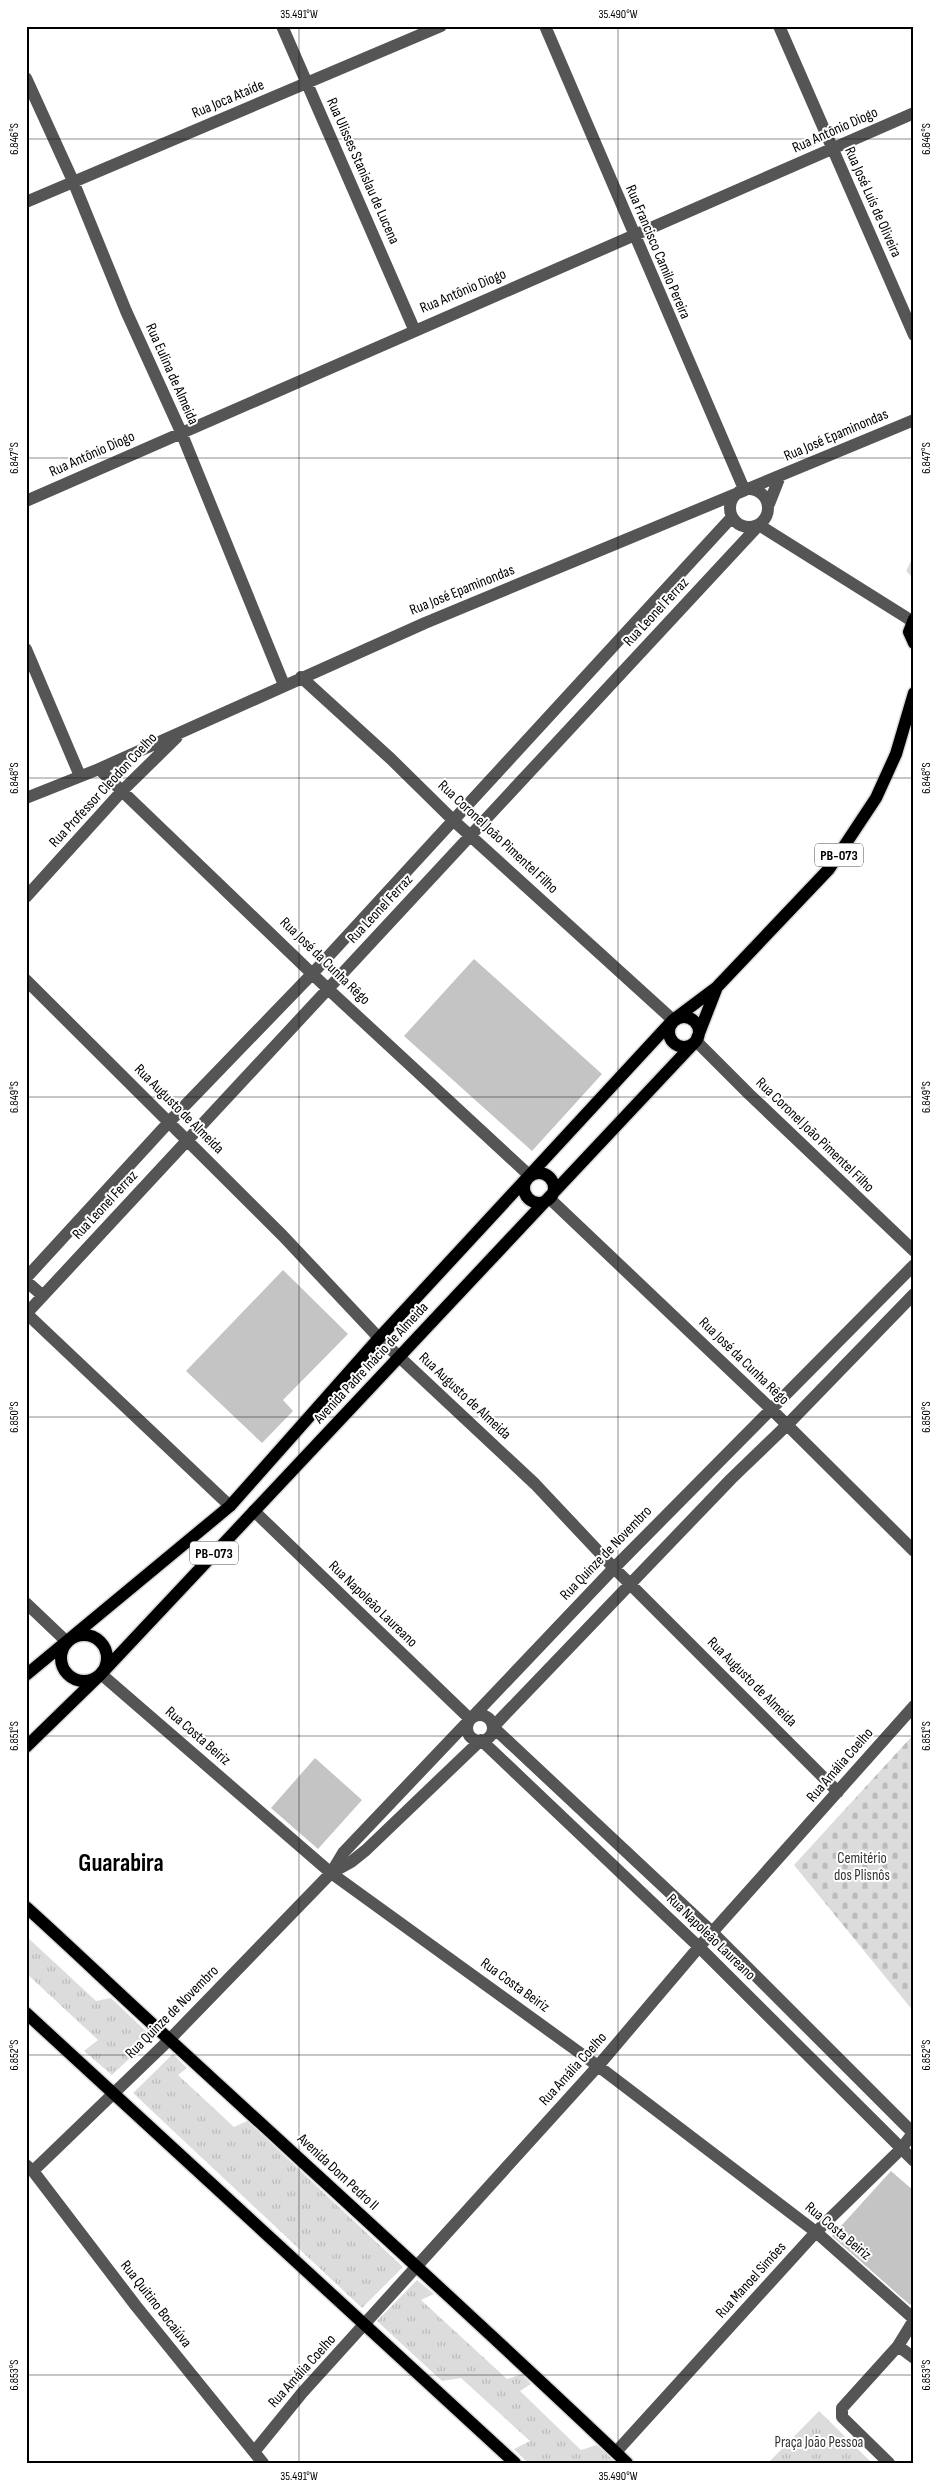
<svg xmlns="http://www.w3.org/2000/svg" width="940" height="2489" font-family="'Sofia Sans Condensed',sans-serif">
<style>
.cemetery{fill:url(#cemetery-stones)}
.park{fill:url(#park-tufts)}
.building{fill:#c4c4c4}
.lines{fill:none;stroke-linecap:round;stroke-linejoin:round}
.major-casing{stroke:#dbdbdb;stroke-width:15}
.minor{stroke:#555;stroke-width:12}
.major{stroke:#000;stroke-width:12}
.ticks{fill:none;stroke:#000;stroke-width:1;stroke-opacity:0.45}
.labels{text-anchor:middle;dominant-baseline:central;stroke-width:4;stroke-linejoin:round;paint-order:stroke}
.shield{fill:#fff;stroke:#4c4c4c;stroke-width:1}
.shield-label{font-size:14px;font-weight:bold;fill:#000}
.street-label{font-size:15px;fill:#000;stroke:#fff}
.park-label{font-size:15px;fill:#333;stroke:#fff}
.town-label{font-size:25px;font-weight:bold;fill:#000;stroke:#fff}
.neatline{fill:none;stroke:#000;stroke-width:2}
.ticks-label{font-size:12px;text-anchor:middle;fill:#000}
</style>
<defs>
<pattern id="cemetery-stones" width="16" height="16" patternUnits="userSpaceOnUse" patternTransform="scale(1.25)"><rect width="16" height="16" fill="#dcdcdc"/><path d="M2 7V4a2 2 0 0 1 4 0v3zM10 15v-3a2 2 0 0 1 4 0v3z" fill="#bbb"/></pattern>
<pattern id="park-tufts" width="24" height="20" patternUnits="userSpaceOnUse" patternTransform="scale(1.25)"><rect width="24" height="20" fill="#dcdcdc"/><path d="M3 7l-1-3M5 7V3M7 7l1-3M15 17l-1-3M17 17v-4M19 17l1-3" fill="none" stroke="#bbb"/></pattern>
</defs>
<rect width="100%" height="100%" fill="#fff"/>
<path class="cemetery" d="M914 1734V2012L794 1865Z"/>
<path class="park" d="M914 555V579L906 571Z
M26 1936 96 2001 111 1998 152 2037 112 2075 84 2051 98 2040 26 1973Z
M173 2054 187 2068 178 2075 234 2127 247 2121 403 2267 362 2308 133 2093Z
M417 2280 434 2294 421 2300 507 2379 522 2374 531 2384 520 2391 581 2450 597 2445 616 2463H528L514 2449 530 2441 461 2378 442 2381 377 2321Z
M819 2411 872 2463H768Z"/>
<path class="building" d="M474 959 602 1074 532 1151 404 1036Z
M283 1270 348 1334 283 1400 293 1411 262 1443 186 1371Z
M315 1758 362 1800 318 1849 271 1808Z
M891 2171 914 2191V2301L910 2305 832 2236Z"/>
<g class="lines">
<g class="major-casing">
<path id="major" d="M914 619 909 632 914 643
M669 1032a15 15 0 1 1 30 0a15 15 0 1 1-30 0Z
M524 1188a15 15 0 1 1 30 0a15 15 0 1 1-30 0Z
M61 1658a23 23 0 1 1 46 0a23 23 0 1 1-46 0Z
M26 1675 230 1506 379 1338 673 1020 717 987 829 869 876 798 896 754 914 693
M26 1747 101 1674 696 1041 717 987
M26 1907C75 1951 122 1997 171 2041 323 2181 477 2320 627 2463
M26 2013 515 2463"/>
</g>
<path class="minor" d="M282 26 414 329
M545 26 744 489
M779 26 914 335
M26 78 73 181 126 311 181 432 284 685
M26 202 441 26
M730 508a19 19 0 1 1 38 0a19 19 0 1 1-38 0Z
M26 501 914 113
M769 504 780 476
M26 649 80 776
M301 677 391 759 454 821 673 1020
M99 769 328 989 530 1176
M26 798 99 769 425 623 914 420
M26 897 122 791 177 737
M26 980 283 1236 379 1338 535 1484 614 1568 838 1792
M696 1041 749 1094 914 1251
M549 1198 770 1408 914 1551
M26 1278 169 1122 313 973 732 517
M26 1281 43 1296
M914 1294 787 1425 731 1479 493 1727 713 1933 914 2134
M26 1313 230 1506
M26 1314 759 525 912 621
M254 1511 470 1719
M26 1603 67 1642
M101 1674 331 1873 598 2066 816 2232 914 2319
M467 1728a13 13 0 1 1 26 0a13 13 0 1 1-26 0Z
M331 1873 351 1862 366 1850 481 1740 699 1947 914 2161
M26 2165 33 2171 136 2306 263 2463
M33 2171 169 2040 331 1873 343 1853 614 1568 914 1265
M898 2346 914 2358
M254 2452 302 2393 598 2066 699 1947 914 1706
M616 2452 816 2232 901 2149 913 2133
M889 2463 842 2417V2408L898 2346 914 2320"/>
<use href="#major" class="major"/>
</g>
<path class="ticks" d="M299 26V2463M618 26V2463M26 139H914M26 458H914M26 778H914M26 1097H914M26 1417H914M26 1736H914M26 2055H914M26 2375H914"/>
<g class="labels">
<g class="shield">
<rect x="815" y="843.5" width="48" height="23" rx="4"/>
<rect x="190" y="1541.5" width="48" height="23" rx="4"/>
</g>
<g class="shield-label">
<text x="839" y="855">PB-073</text>
<text x="214" y="1553">PB-073</text>
</g>
<g class="street-label">
<text transform="translate(228 99) rotate(-23)">Rua Joca Ataíde</text>
<text transform="translate(835 130) rotate(-24)">Rua Antônio Diogo</text>
<text transform="translate(363 171) rotate(66)">Rua Ulisses Stanislau de Lucena</text>
<text transform="translate(873 202) rotate(66)">Rua José Luís de Oliveira</text>
<text transform="translate(658 252) rotate(67)">Rua Francisco Camilo Pereira</text>
<text transform="translate(463 291) rotate(-23)">Rua Antônio Diogo</text>
<text transform="translate(172 374) rotate(66)">Rua Eulina de Almeida</text>
<text transform="translate(836 435) rotate(-23)">Rua José Epaminondas</text>
<text transform="translate(92 454) rotate(-24)">Rua Antônio Diogo</text>
<text transform="translate(462 590) rotate(-22)">Rua José Epaminondas</text>
<text transform="translate(656 612) rotate(-47)">Rua Leonel Ferraz</text>
<text transform="translate(103 790) rotate(-47)">Rua Professor Cleodon Coelho</text>
<text transform="translate(498 837) rotate(43)">Rua Coronel João Pimentel Filho</text>
<text transform="translate(380 909) rotate(-47)">Rua Leonel Ferraz</text>
<text transform="translate(325 961) rotate(44)">Rua José da Cunha Rêgo</text>
<text transform="translate(179 1109) rotate(45)">Rua Augusto de Almeida</text>
<text transform="translate(815 1135) rotate(44)">Rua Coronel João Pimentel Filho</text>
<text transform="translate(105 1205) rotate(-47)">Rua Leonel Ferraz</text>
<text transform="translate(744 1361) rotate(44)">Rua José da Cunha Rêgo</text>
<text transform="translate(371 1363) rotate(-47)">Avenida Padre Inácio de Almeida</text>
<text transform="translate(465 1396) rotate(43)">Rua Augusto de Almeida</text>
<text transform="translate(606 1553) rotate(-46)">Rua Quinze de Novembro</text>
<text transform="translate(373 1604) rotate(44)">Rua Napoleão Laureano</text>
<text transform="translate(752 1682) rotate(45)">Rua Augusto de Almeida</text>
<text transform="translate(198 1736) rotate(41)">Rua Costa Beiriz</text>
<text transform="translate(840 1765) rotate(-49)">Rua Amália Coelho</text>
<text transform="translate(711 1937) rotate(44)">Rua Napoleão Laureano</text>
<text transform="translate(515 1985) rotate(36)">Rua Costa Beiriz</text>
<text transform="translate(172 2012) rotate(-45)">Rua Quinze de Novembro</text>
<text transform="translate(573 2069) rotate(-48)">Rua Amália Coelho</text>
<text transform="translate(338 2172) rotate(43)">Avenida Dom Pedro II</text>
<text transform="translate(838 2231) rotate(40)">Rua Costa Beiriz</text>
<text transform="translate(751 2280) rotate(-48)">Rua Manoel Simões</text>
<text transform="translate(156 2304) rotate(52)">Rua Quitino Bocaiúva</text>
<text transform="translate(302 2371) rotate(-48)">Rua Amália Coelho</text>
</g>
<g class="park-label">
<text x="862" y="1858">Cemitério<tspan x="862" dy="17">dos Plisnôs</tspan></text>
<text x="819" y="2442">Praça João Pessoa</text>
</g>
<g class="town-label">
<text x="121" y="1863">Guarabira</text>
</g>
</g>
<rect width="940" height="2489" fill="none" stroke="#ffffff" stroke-width="55"/>
<rect x="28" y="28" width="884" height="2434" class="neatline"/>
<g class="ticks-label">
<text x="299" y="18">35.491°W</text>
<text x="618" y="18">35.490°W</text>
<text transform="translate(14 139) rotate(-90)" y="4">6.846°S</text>
<text transform="translate(926 139) rotate(-90)" y="4">6.846°S</text>
<text transform="translate(14 458) rotate(-90)" y="4">6.847°S</text>
<text transform="translate(926 458) rotate(-90)" y="4">6.847°S</text>
<text transform="translate(14 778) rotate(-90)" y="4">6.848°S</text>
<text transform="translate(926 778) rotate(-90)" y="4">6.848°S</text>
<text transform="translate(14 1097) rotate(-90)" y="4">6.849°S</text>
<text transform="translate(926 1097) rotate(-90)" y="4">6.849°S</text>
<text transform="translate(14 1417) rotate(-90)" y="4">6.850°S</text>
<text transform="translate(926 1417) rotate(-90)" y="4">6.850°S</text>
<text transform="translate(14 1736) rotate(-90)" y="4">6.851°S</text>
<text transform="translate(926 1736) rotate(-90)" y="4">6.851°S</text>
<text transform="translate(14 2055) rotate(-90)" y="4">6.852°S</text>
<text transform="translate(926 2055) rotate(-90)" y="4">6.852°S</text>
<text transform="translate(14 2375) rotate(-90)" y="4">6.853°S</text>
<text transform="translate(926 2375) rotate(-90)" y="4">6.853°S</text>
<text x="299" y="2480">35.491°W</text>
<text x="618" y="2480">35.490°W</text>
</g>
</svg>
